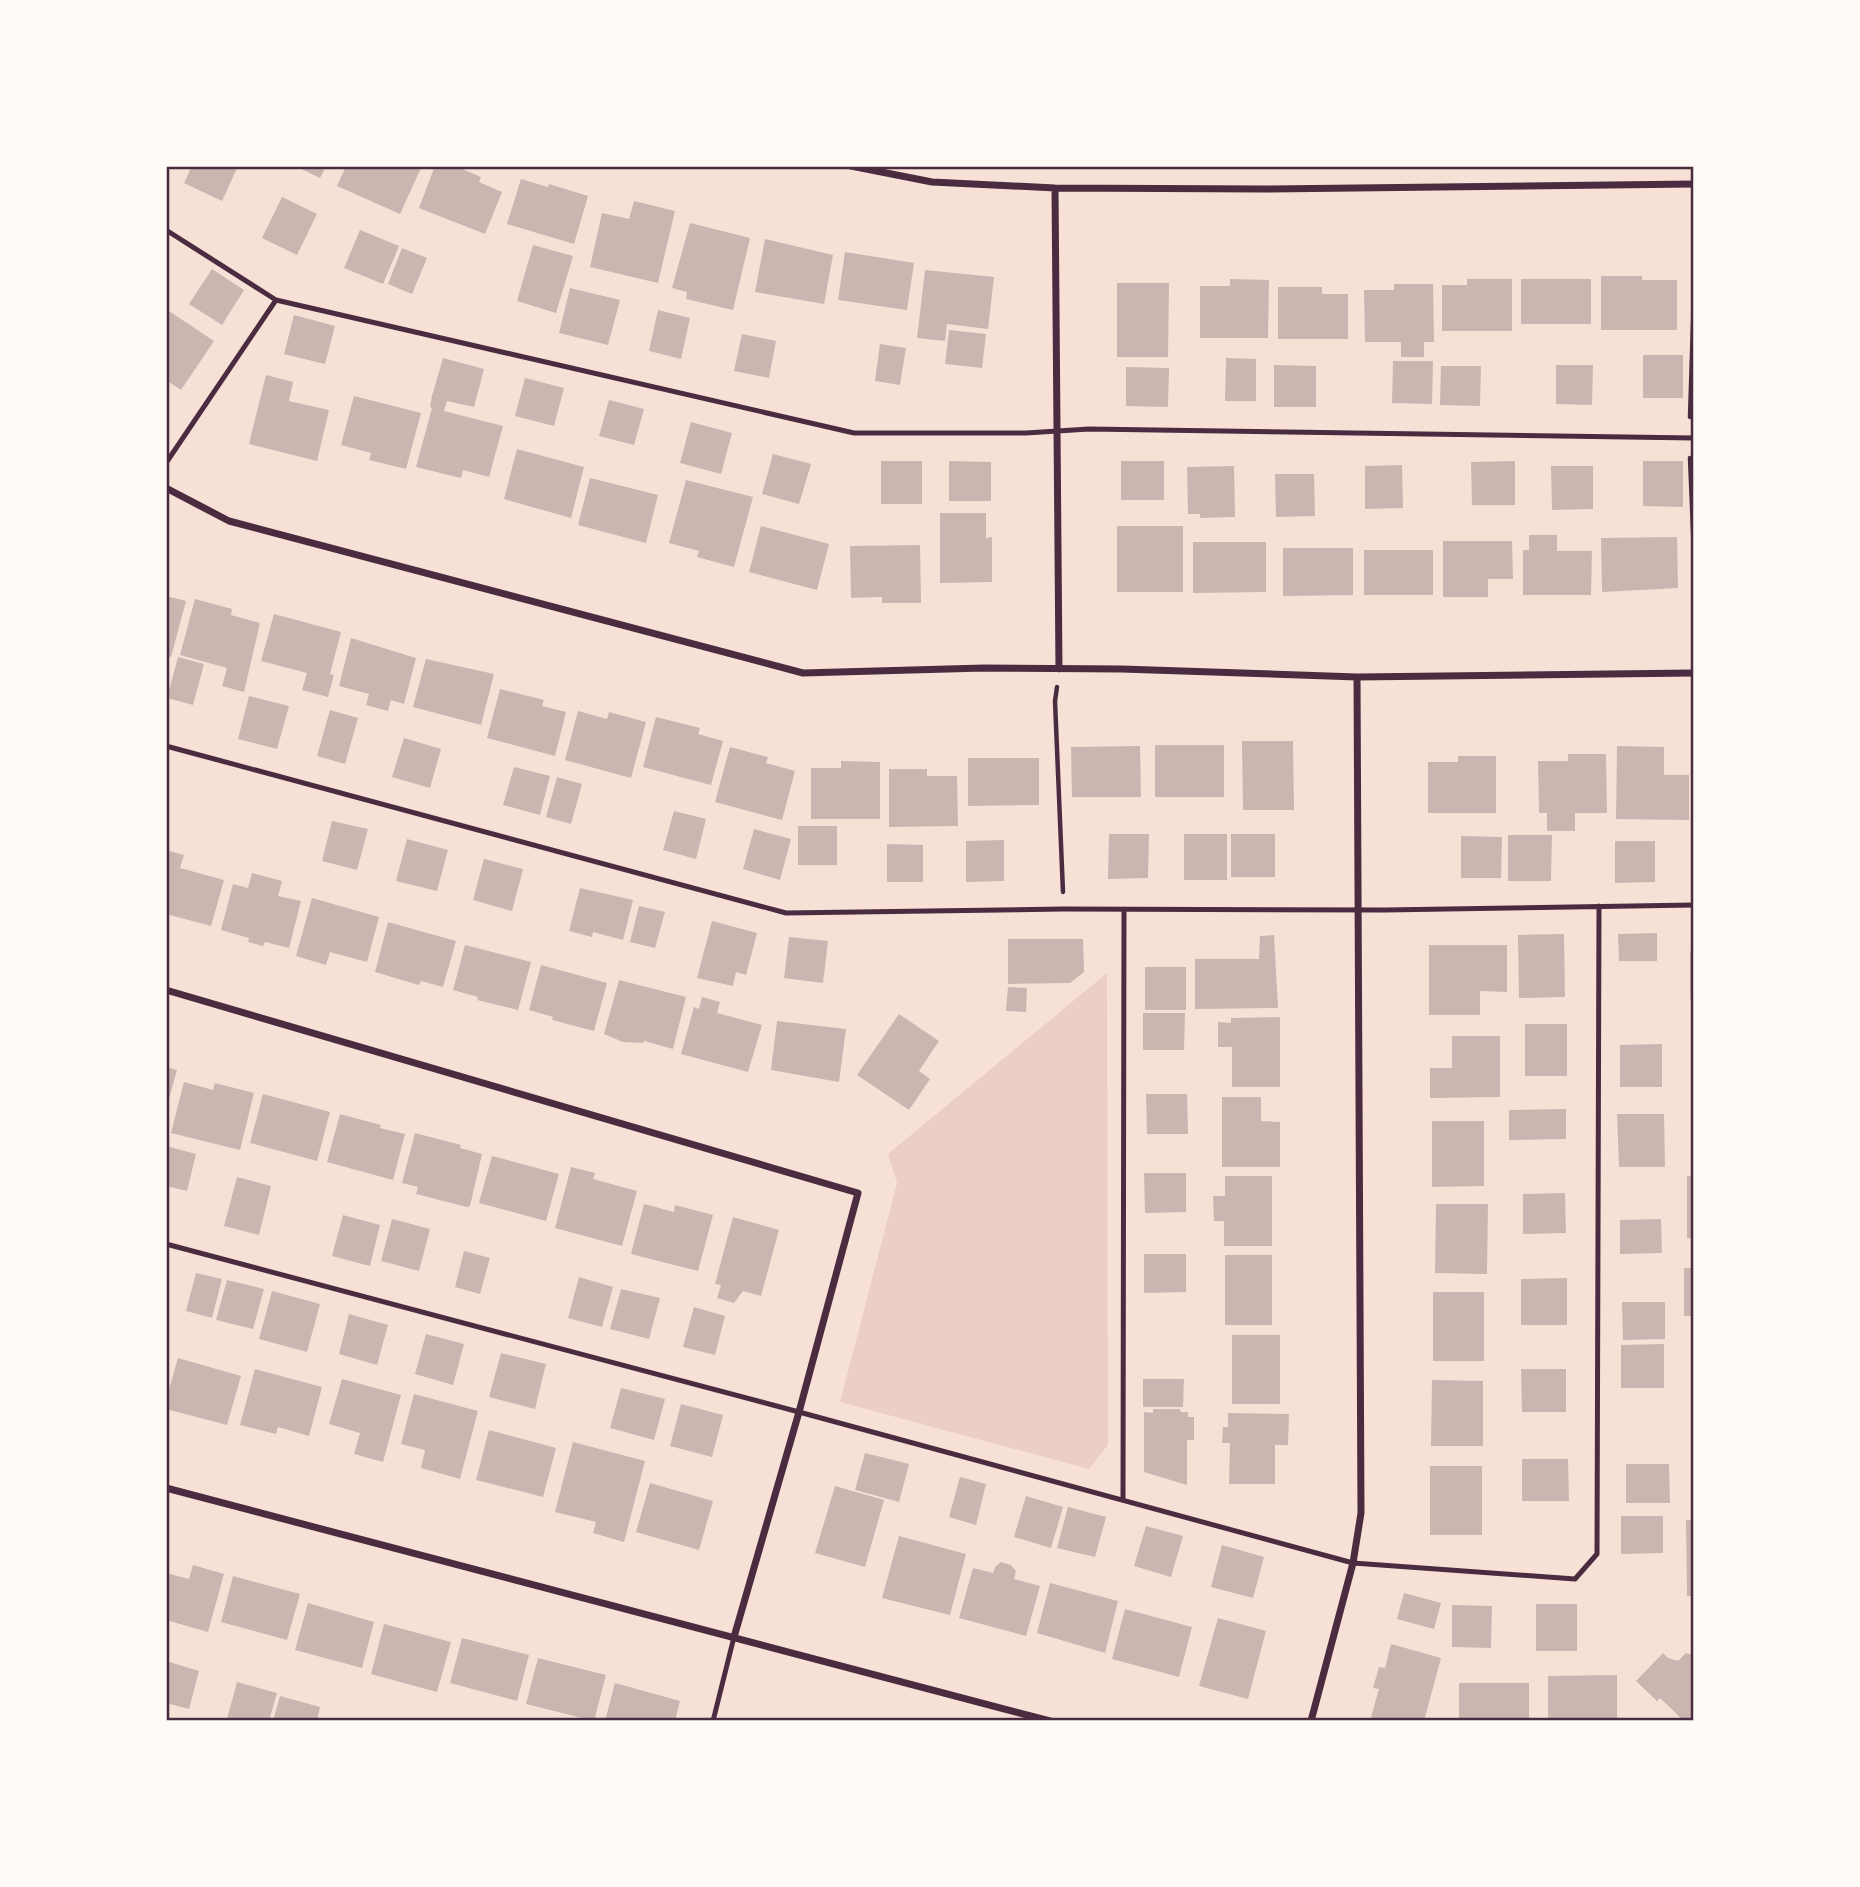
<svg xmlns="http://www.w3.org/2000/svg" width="1860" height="1887" font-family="Raleway,sans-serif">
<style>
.green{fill:#ebcfc5}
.building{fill:#ccb4b1}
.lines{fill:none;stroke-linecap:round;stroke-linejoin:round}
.path{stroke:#4a2c40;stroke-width:4.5}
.service{stroke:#4a2c40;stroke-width:5}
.minor{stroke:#4a2c40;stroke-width:7}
.neatline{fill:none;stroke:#4a2c40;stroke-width:2.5}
</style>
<rect width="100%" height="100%" fill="#f7e1d7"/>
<path class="green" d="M1107 973 1108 1445 1089 1469 840 1402 897 1183 888 1154Z"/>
<path class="building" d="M192 166H238L222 201 184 183Z
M295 166H326L320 178Z
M346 166H417L421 168 400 214 337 186Z
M435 166H455L481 177 479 182 502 192 485 234 419 208Z
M521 179 548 187 549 184 588 196 574 244 507 224Z
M282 197 317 214 297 255 262 238Z
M634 201 675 211 658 283 590 267 602 213 629 219Z
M690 223 750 238 733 310 686 299 687 292 672 288Z
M360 230 399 246 383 284 344 268Z
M765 239 833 255 824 304 755 292Z
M533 245 573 256 556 313 517 301Z
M402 248 427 258 412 294 388 284Z
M845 252 914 263 907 310 838 300Z
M212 269 244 290 222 325 189 304Z
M925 270 994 277 988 329 947 324 945 341 917 338Z
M1601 276H1642V280H1677V330H1601Z
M1230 279 1269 280 1268 338H1200V286H1230Z
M1467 279H1512V331H1442V285H1467Z
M1521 279H1591V324H1521Z
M1117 283H1169L1168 357H1117Z
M1394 284H1433L1434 342H1424V357H1401V342H1365L1364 290H1394Z
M1278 287H1322V294H1348V339H1278Z
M570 288 620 300 608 345 559 333Z
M166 309 214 341 181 390 166 380Z
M658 310 690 318 681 359 649 351Z
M294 315 335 326 325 364 284 354Z
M949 330 986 334 982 368 945 364Z
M742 334 776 341 769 378 734 371Z
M880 344 906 348 900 385 875 381Z
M1643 355H1683V398H1643Z
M443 358 484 369 474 407 447 401 444 411 503 426 489 477 463 470 461 478 416 467 432 408 430 407 432 396Z
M1226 358 1256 359V401H1225Z
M1393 361H1433L1432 404 1392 403Z
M1274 365 1316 366V407H1274Z
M1556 365H1593L1592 405 1556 404Z
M1441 366H1481L1480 406 1440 405Z
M1126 367 1169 368 1168 407 1126 406Z
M266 375 293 382 289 401 329 410 317 461 249 444Z
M525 378 564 388 554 426 515 416Z
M354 396 421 413 406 469 369 460 371 453 341 445Z
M609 400 644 409 634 445 599 436Z
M691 422 732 433 721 474 680 463Z
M517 449 584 467 571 518 504 499Z
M773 454 811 464 799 504 762 494Z
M881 461H922V504H881Z
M949 461 991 462V501H949Z
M1121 461H1164V500H1121Z
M1515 461V505H1472L1471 462Z
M1643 461H1683V507L1643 506Z
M1402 465 1403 508 1365 509V466Z
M1234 466 1235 517 1200 518V514H1188L1187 467Z
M1551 466H1593V509L1552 510Z
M1275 474H1314L1315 516 1276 517Z
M590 478 658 495 646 543 578 525Z
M686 480 753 497 734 567 697 557 699 551 669 543Z
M940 513H986V538L992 537V582L940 583Z
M761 526 829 544 817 590 749 572Z
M1117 526H1183V592H1117Z
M1529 535H1557V551H1592L1591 595H1523V550H1529Z
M1677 537 1678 588 1602 592 1601 538Z
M1443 541H1512L1513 579H1488V597H1443Z
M1193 542H1266V592L1193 593Z
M920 545 921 603H882V597L851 598 850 546Z
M1283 548H1353V595L1283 596Z
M1364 550H1433V595H1364Z
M166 596 186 601 171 657 166 656Z
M195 599 232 609 231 615 260 623 244 692 222 686 227 668 180 655Z
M274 614 341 632 330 674 334 675 328 697 302 690 307 673 261 661Z
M351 638 416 658 404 704 391 700 388 711 366 705 369 694 339 686Z
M178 657 204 664 193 705 167 698Z
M426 659 494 674 481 725 413 707Z
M500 689 544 700 542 706 566 712 555 756 487 738Z
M249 696 289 706 277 749 238 739Z
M330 710 358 718 345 764 317 756Z
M578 711 607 719 609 712 646 722 631 778 565 760Z
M656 717 700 728 698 734 723 741 711 785 643 767Z
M404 738 441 749 430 788 392 777Z
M1242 741H1293L1294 810H1243Z
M1155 745H1224V797H1155Z
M1140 746 1141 797H1072L1071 747Z
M1617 746 1664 747V775H1689V820L1616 819Z
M730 747 768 757 766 763 795 771 782 820 715 802Z
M1568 754H1606L1607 813H1575V831H1547V813H1539L1538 761H1568Z
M1458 756H1496V813H1428V762H1458Z
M968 758H1039V805L968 806Z
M841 761 880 762V819H811V768H841Z
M514 767 550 776 540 815 503 805Z
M889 769H927V776H957L958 826 889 827Z
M557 777 582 784 571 824 546 817Z
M674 811 706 819 696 859 663 850Z
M332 821 368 829 357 870 322 861Z
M798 826H837V865H798Z
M754 829 791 839 780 880 743 869Z
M1109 834H1149L1148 878 1108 879Z
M1184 834H1227V880H1184Z
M1231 834H1275V877H1231Z
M1508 835H1552L1551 881H1508Z
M1461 836 1502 837 1501 878H1461Z
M407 839 448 850 437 891 396 881Z
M1004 840V881L966 882V841Z
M1615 841H1655V882L1615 883Z
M887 844 923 845V882H887Z
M166 850 184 855 180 868 224 880 211 926 166 914Z
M484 859 523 869 512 911 473 900Z
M252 873 282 881 278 896 301 901 289 948 265 942 263 946 248 942 249 938 221 930 233 884 248 888Z
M580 888 633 900 623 940 593 932 592 937 569 931Z
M312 898 379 917 367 962 330 952 326 965 296 956Z
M639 906 665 912 655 948 630 942Z
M712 921 757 933 746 975 736 972 733 986 697 978Z
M388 922 456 941 443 987 421 981 419 985 375 972Z
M1657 933V961H1619L1618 934Z
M1564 934 1565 997 1519 998 1518 935Z
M1274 935 1278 1008 1195 1009V959H1259L1260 936Z
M789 937 828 941 823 983 784 978Z
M1008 939H1083L1084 972 1070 983 1008 984Z
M465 945 531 962 518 1010 477 1000 478 997 453 990Z
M1429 945H1507V992L1480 991V1015H1429Z
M1690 951H1694V999H1690Z
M541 965 607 983 594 1031 552 1020 553 1017 529 1010Z
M1145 967H1186V1010H1145Z
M619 980 686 997 673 1049 644 1041 643 1043 623 1042 604 1034Z
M1008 987 1027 988 1026 1012 1006 1011Z
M702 997 720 1002 717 1013 762 1025 748 1072 681 1054 694 1007 699 1009Z
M1143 1013H1185L1184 1050H1143Z
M899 1014 939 1041 919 1071 930 1079 909 1110 857 1075Z
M1280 1017V1087H1232V1047H1218V1022L1231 1023V1018Z
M777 1021 846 1029 839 1082 771 1070Z
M1525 1024H1567V1076H1525Z
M1452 1036H1500V1097L1430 1098V1068H1452Z
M1662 1044V1087H1620V1045Z
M166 1067 177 1070 167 1106H166Z
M184 1082 213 1090 215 1083 254 1093 240 1150 171 1133Z
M263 1094 330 1112 317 1161 250 1143Z
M1146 1094H1187L1188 1134H1147Z
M1222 1097H1261V1121L1280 1122V1167H1222Z
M1566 1109V1139L1509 1140V1110Z
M340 1114 381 1125 380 1128 405 1134 393 1180 327 1162Z
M1617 1114H1664L1665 1167H1619Z
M1432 1121H1484V1186L1432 1187Z
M415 1133 461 1145 460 1148 482 1154 470 1206 467 1207 416 1194 418 1187 402 1183Z
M166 1146 196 1154 187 1191 166 1186Z
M492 1156 559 1174 546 1221 479 1203Z
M571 1167 595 1173 593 1179 637 1191 622 1246 555 1228Z
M1144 1173H1186V1212L1145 1213Z
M1225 1176H1272V1246H1224V1221H1214L1213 1196H1225Z
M1687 1176H1694V1238H1687Z
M237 1177 271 1186 259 1235 224 1226Z
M1565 1193 1566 1233 1523 1234V1194Z
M644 1204 674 1212 675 1205 713 1215 698 1271 631 1254Z
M1436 1204H1488L1487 1274 1435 1273Z
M343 1215 380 1225 370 1266 332 1256Z
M733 1217 779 1230 761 1296 743 1291 734 1303 717 1298 721 1285 715 1284Z
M392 1219 430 1229 419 1271 381 1261Z
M1661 1219 1662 1253 1620 1254V1220Z
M464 1251 490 1258 480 1294 455 1287Z
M1144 1254H1186V1292L1144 1293Z
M1225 1255H1272V1325H1225Z
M1684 1268H1694V1316H1684Z
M196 1273 222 1279 212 1318 186 1311Z
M579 1277 613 1287 602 1327 568 1318Z
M1567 1278V1325H1521V1279Z
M227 1280 264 1289 253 1329 216 1320Z
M621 1289 660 1298 649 1339 610 1329Z
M272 1291 320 1304 307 1352 259 1339Z
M1433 1292H1484V1361H1433Z
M1622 1302H1665V1339L1623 1340Z
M694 1307 725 1316 715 1355 683 1347Z
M349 1314 388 1325 377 1365 339 1354Z
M426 1334 464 1344 453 1385 415 1374Z
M1232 1335H1280V1404H1232Z
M1664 1344V1388H1621V1345Z
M501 1353 546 1364 535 1409 489 1397Z
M178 1358 241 1376 227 1425 166 1409V1400Z
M255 1369 322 1387 309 1436 278 1427 276 1434 240 1425Z
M1521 1369H1566V1412H1522Z
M342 1379 401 1395 383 1462 354 1454 360 1433 329 1424Z
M1143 1379H1184L1183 1407H1143Z
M1432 1380 1483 1381V1446H1431Z
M621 1388 665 1399 654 1440 610 1428Z
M414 1394 478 1411 460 1479 421 1468 425 1450 401 1444Z
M681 1404 723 1415 712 1457 670 1446Z
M1153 1409H1180L1181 1412H1188V1417H1194V1440H1187V1485L1144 1472V1412L1153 1413Z
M1228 1413 1289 1414 1288 1445H1275V1484H1229L1230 1443H1222L1223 1427H1228Z
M489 1430 556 1448 543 1497 476 1480Z
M573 1442 645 1461 624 1542 593 1533 596 1522 555 1512Z
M865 1453 909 1464 899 1502 855 1490Z
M1522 1459H1568L1569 1501H1522Z
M1626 1464H1669L1670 1503H1626Z
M1430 1466H1482V1535H1430Z
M960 1477 986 1484 976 1525 949 1517Z
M650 1483 713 1501 699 1550 636 1532Z
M835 1486 884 1500 865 1567 815 1553Z
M1026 1496 1063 1507 1051 1548 1014 1537Z
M1068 1507 1106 1517 1095 1557 1057 1548Z
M1621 1516H1663V1553L1621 1554Z
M1686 1520H1694V1596H1687Z
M1146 1526 1183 1536 1171 1577 1134 1566Z
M899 1536 966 1554 950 1615 882 1598Z
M1222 1545 1264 1557 1253 1598 1211 1587Z
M1001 1562 1011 1565 1016 1571 1014 1579 1040 1586 1026 1636 959 1618 973 1568 993 1573 995 1567Z
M193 1565 224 1574 208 1632 166 1620V1573L189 1579Z
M233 1576 300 1594 287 1640 221 1622Z
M1050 1583 1118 1601 1105 1653 1037 1633Z
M1404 1593 1441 1603 1434 1629 1397 1619Z
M308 1603 374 1622 362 1668 295 1650Z
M1536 1604H1577V1651H1536Z
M1452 1605 1492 1606 1491 1648 1452 1647Z
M1125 1609 1192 1627 1179 1677 1112 1659Z
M1218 1618 1266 1631 1248 1699 1199 1686Z
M384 1624 451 1642 437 1692 371 1674Z
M462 1638 529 1655 517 1701 450 1683Z
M1391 1644 1441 1658 1424 1721H1384L1371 1717 1379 1689 1373 1688 1379 1667 1385 1668Z
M1663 1653 1668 1658 1678 1661 1686 1653 1694 1655V1721H1684L1660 1698 1657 1701 1636 1681Z
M538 1658 606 1675 594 1721 526 1704Z
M166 1661 199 1671 189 1709 166 1703Z
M1617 1675V1721H1548V1676Z
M237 1682 277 1693 269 1721 227 1719Z
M615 1683 680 1701 675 1721H605Z
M1459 1683H1529V1721H1459Z
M280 1696 320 1707 317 1721H273Z"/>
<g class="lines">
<path class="path" d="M1690 417 1694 292
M1690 458 1694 555
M1057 687 1055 701 1063 892"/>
<path class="service" d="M166 230 276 300 854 433H1026L1089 429 1694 438
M166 463 276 300
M166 746 786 913 1064 909 1385 910 1694 905
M166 1244 799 1412 1353 1563 1575 1579 1597 1554 1599 906
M1123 1500 1124 909
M713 1721 734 1637"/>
<path class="minor" d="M851 166 932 182 1055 188 1265 189 1694 184
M1055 188 1059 669
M166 488 229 521 803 673 984 668 1122 669 1357 677 1694 673
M166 990 858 1193 799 1412 734 1637
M166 1488 1050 1721
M1311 1721 1353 1563 1361 1513 1357 677"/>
</g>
<rect width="1860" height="1887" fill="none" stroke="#fffaf5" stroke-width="336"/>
<rect x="168" y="168" width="1524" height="1551" class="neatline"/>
</svg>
